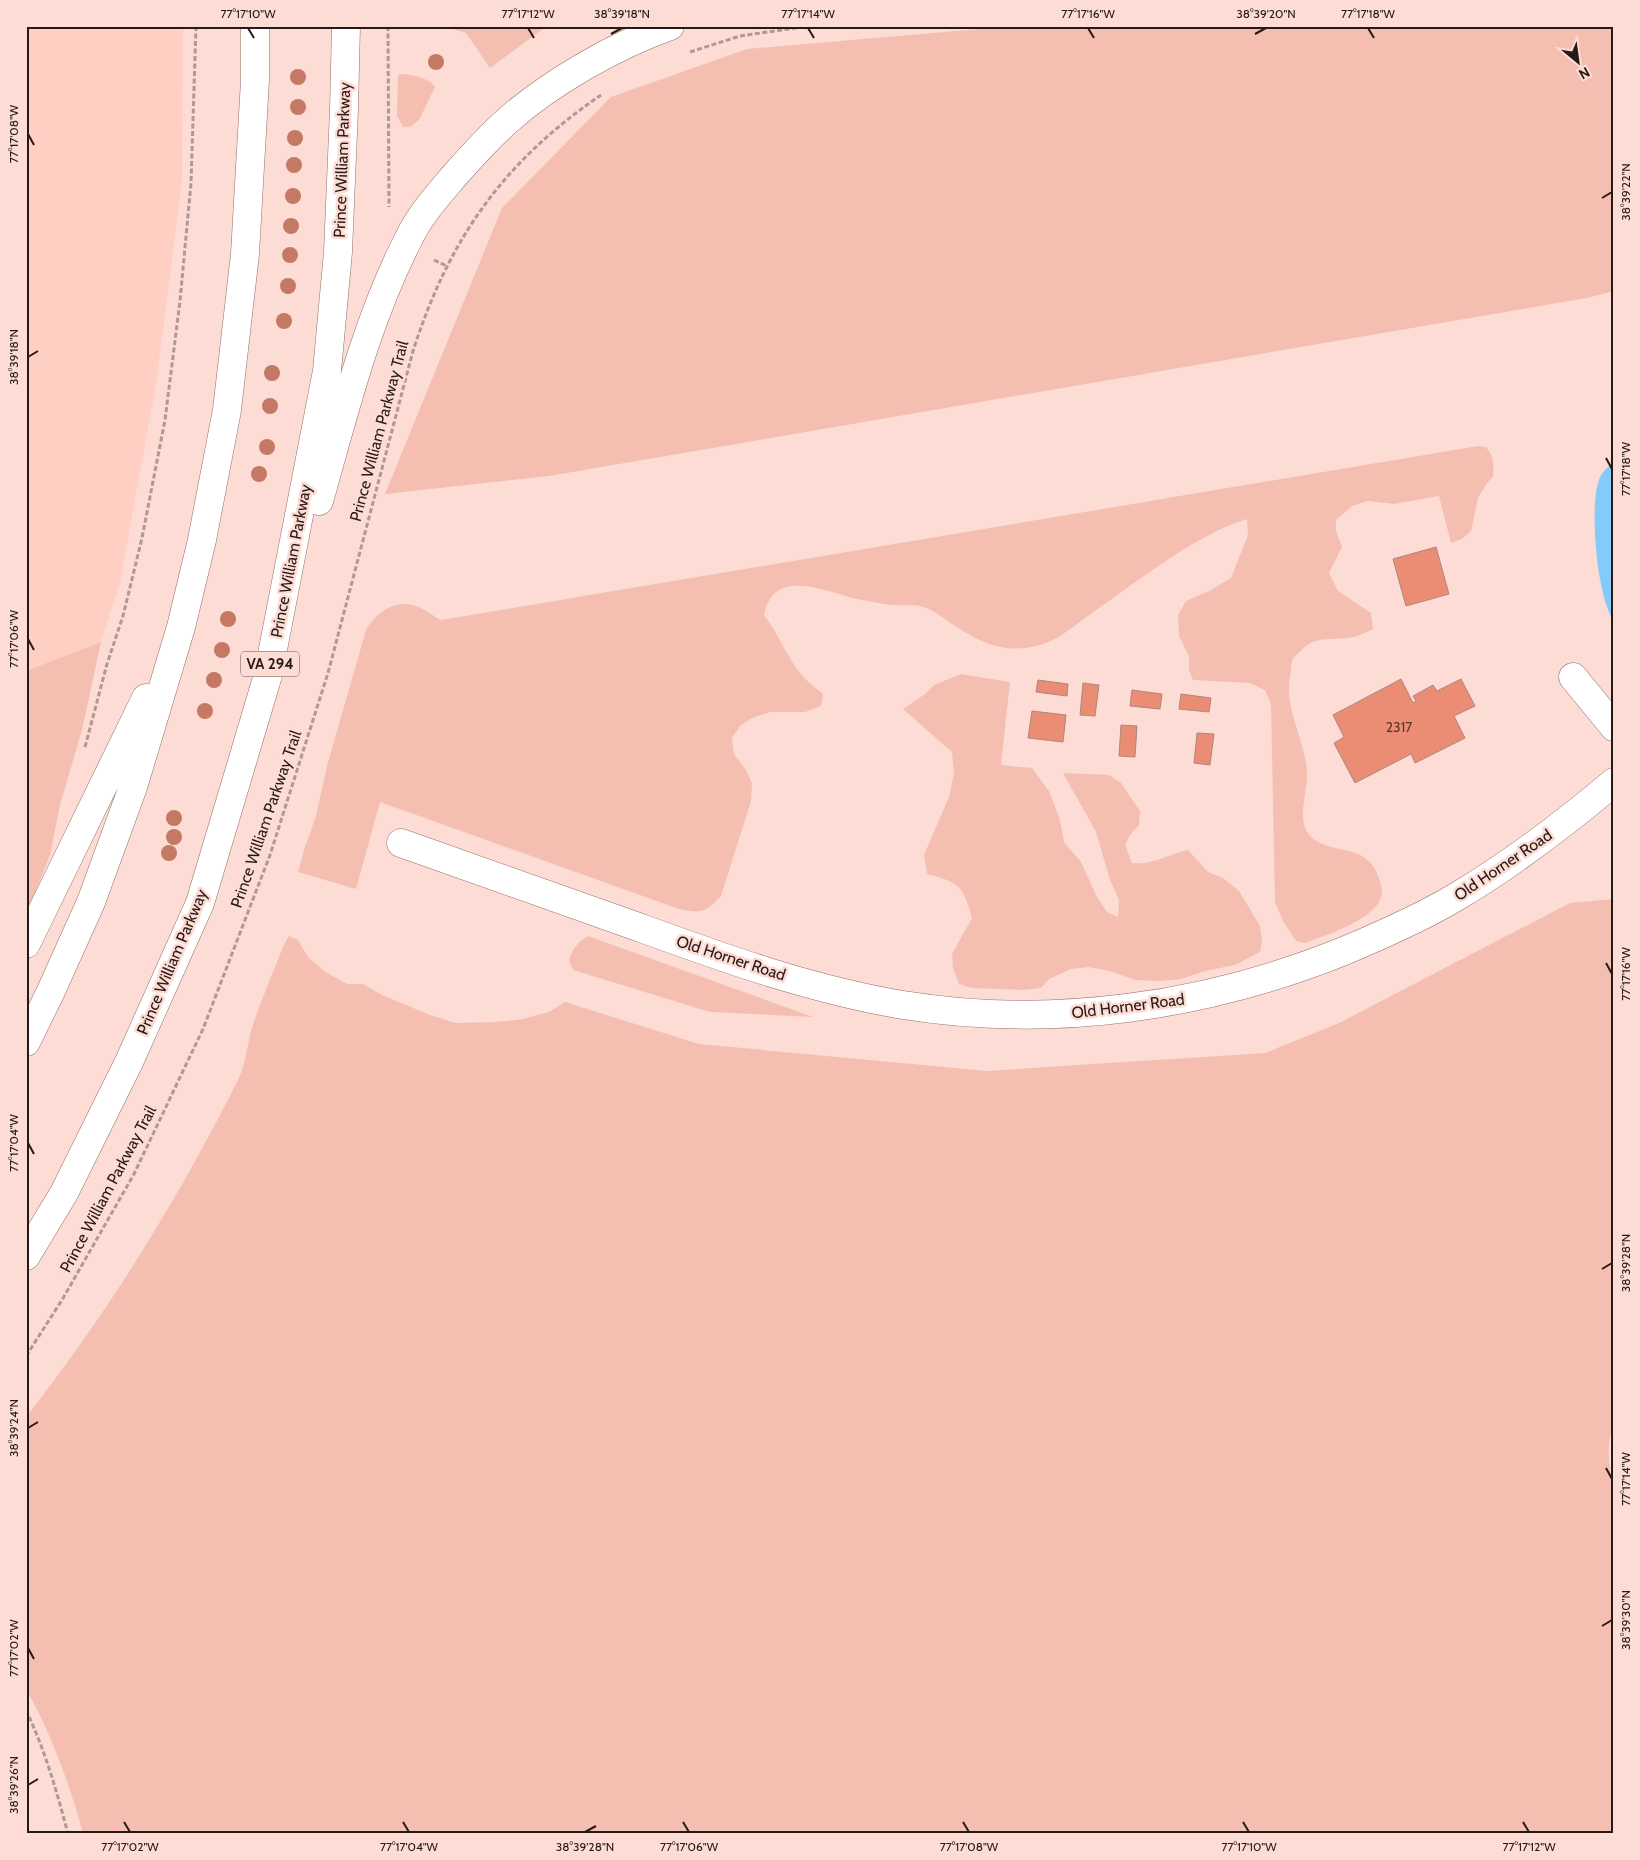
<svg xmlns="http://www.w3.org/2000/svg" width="1640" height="1860" font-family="Cabin,sans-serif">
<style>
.built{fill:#ffcfc3}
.green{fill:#f4bfb1}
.water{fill:#83cbf8}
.building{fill:#eb8d75;stroke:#ac877e}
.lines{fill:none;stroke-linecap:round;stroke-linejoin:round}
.minor-casing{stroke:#937067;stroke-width:29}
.highway-casing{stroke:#937067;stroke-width:29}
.path{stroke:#b19891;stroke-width:3;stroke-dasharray:5 2.5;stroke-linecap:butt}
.minor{stroke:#fff;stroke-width:28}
.highway{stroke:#fff;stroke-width:28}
.tree{fill:#c47964}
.ticks{fill:none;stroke:#271915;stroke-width:2}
.labels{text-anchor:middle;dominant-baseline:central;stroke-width:5;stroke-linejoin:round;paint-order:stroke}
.number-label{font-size:14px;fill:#58362d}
.shield{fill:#fcdcd4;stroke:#67544e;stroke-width:1}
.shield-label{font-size:15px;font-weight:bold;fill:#271915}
.street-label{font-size:16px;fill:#271915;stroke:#fcdcd4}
.neatline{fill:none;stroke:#271915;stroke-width:2}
.ticks-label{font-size:12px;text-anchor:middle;fill:#271915}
</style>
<rect width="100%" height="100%" fill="#fcdcd4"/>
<path class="built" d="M26 26H183L182 181 156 384 120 582 101 642 26 671Z"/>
<path class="green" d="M443 26H547L490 68 466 33Z
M1014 26H1614V291L1587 298 549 476 385 494 502 208 611 97 747 49Z
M400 74C410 74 430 78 435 87L419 120 410 127H403L397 116 398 76Z
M1478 446 1486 447C1494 457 1494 464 1493 477L1487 483 1478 498 1471 531 1462 539 1451 543 1439 496 1394 504 1368 501 1352 506 1336 520V531L1342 547 1329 573 1338 591 1371 613 1373 629C1365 633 1357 637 1348 638 1334 640 1317 636 1305 647 1301 651 1294 656 1292 661 1291 665 1291 671 1290 676 1284 712 1307 741 1307 776 1307 792 1298 817 1307 832 1317 848 1343 848 1358 854 1368 858 1377 869 1379 879 1380 883 1382 887 1382 890 1383 918 1326 935 1305 943L1296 941 1283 921 1275 902 1271 704 1265 690 1250 683 1193 680 1189 670V656L1179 636 1178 615 1186 601 1211 590 1231 578 1248 535 1247 519C1195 535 1138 581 1092 613 1080 621 1068 632 1055 639 1041 646 1024 650 1007 648 988 646 968 635 952 624 943 618 934 610 923 607 915 604 905 606 897 605 886 605 874 602 863 600 831 595 774 563 764 615 777 632 785 652 797 669 804 679 814 687 823 694L821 706 805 712H770L752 718 740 726 732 738 734 754 746 770 752 783 751 801 721 896C706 912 701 914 679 909L380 802 356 889 298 872 305 847 316 816 327 766 366 630C378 610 398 597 421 608 428 611 434 617 441 620Z
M101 642 82 730 60 805 50 855 26 915V671Z
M961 674 1010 682 1001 765 1032 768 1049 791 1060 820 1064 842 1081 862 1097 897 1107 912 1118 917 1119 900 1110 880 1096 832 1063 773 1109 775 1121 783 1140 811 1139 825 1130 835 1125 845 1132 863C1151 866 1169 854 1188 850L1208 872 1223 878 1239 891 1260 926 1262 941 1260 952 1235 965 1205 971 1181 979 1160 981 1135 980 1110 971 1088 967 1071 969 1049 979 1041 988 1022 990 972 988 959 984 953 968 952 954 972 918C963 885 960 883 927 874L924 855 949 797 954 773 952 752 903 709 925 694 934 685Z
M1614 899V1422C1606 1443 1608 1466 1614 1487V1834H83C71 1787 50 1731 26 1689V1417C108 1313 178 1199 237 1082 245 1067 247 1047 251 1031 257 1011 265 993 272 974 278 961 281 949 289 936L298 940 308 957 324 971 347 984H363L382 995 430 1015 456 1023 496 1022 523 1019 549 1012 565 1002 699 1044 987 1071 1265 1053 1339 1023 1570 903Z
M588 936 813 1017 710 1012 573 970 569 960C573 948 577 943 588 936Z"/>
<path class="water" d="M1614 462V621C1597 599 1589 506 1599 480 1602 471 1607 468 1614 462Z"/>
<path class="building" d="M1436 547 1449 594 1406 606 1393 559Z
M1401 679 1413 703 1416 701 1413 696 1433 685 1437 691 1461 679 1475 706 1454 716 1465 738 1415 763 1411 754 1355 783 1334 743 1344 737 1333 715Z
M1038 680 1068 684 1067 696 1036 692Z
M1083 683 1099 685 1095 716 1080 715Z
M1132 690 1162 694 1160 709 1130 706Z
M1181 694 1211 698 1209 712 1179 709Z
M1032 711 1066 715 1063 742 1028 738Z
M1121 725 1137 726 1135 757 1119 756Z
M1197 733 1214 734 1210 765 1194 763Z"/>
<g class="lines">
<g class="minor-casing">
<path id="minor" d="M1573 677 1614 727
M401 843C481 872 561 900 641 928 726 959 813 990 903 1005 1052 1029 1205 1007 1344 951 1382 935 1421 918 1456 897 1512 864 1564 824 1614 782"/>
</g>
<g class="highway-casing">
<path id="highway" d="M319 501C344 413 366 322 408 240 419 216 438 195 455 175 471 157 488 138 507 121 551 82 616 45 670 26
M26 944 146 698
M26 1042 51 991 91 902 133 787 181 627 202 540 227 410 245 254 255 80V26
M26 1256 64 1193 129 1062 200 903 268 675 327 371 338 252 344 109 346 26"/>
</g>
<path class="path" d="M388 26 389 207
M690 52 740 36 809 26
M434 260 447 266
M85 747 107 664 123 616 142 538 165 420 180 301 191 183 196 26
M26 1356 62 1300 134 1174 203 1029 270 855 328 673 413 351C449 239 503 162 601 95
M26 1710C45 1750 57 1792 68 1834"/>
<use href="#minor" class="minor"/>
<use href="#highway" class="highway"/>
</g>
<g class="tree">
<circle cx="436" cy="62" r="8"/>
<circle cx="298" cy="77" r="8"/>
<circle cx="298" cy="107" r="8"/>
<circle cx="295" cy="138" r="8"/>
<circle cx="294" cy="165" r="8"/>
<circle cx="293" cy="196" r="8"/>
<circle cx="291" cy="226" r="8"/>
<circle cx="290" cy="255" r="8"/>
<circle cx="288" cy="286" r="8"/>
<circle cx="284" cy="321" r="8"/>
<circle cx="272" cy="373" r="8"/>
<circle cx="270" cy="406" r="8"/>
<circle cx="267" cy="447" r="8"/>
<circle cx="259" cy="474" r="8"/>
<circle cx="228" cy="619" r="8"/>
<circle cx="222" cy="650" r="8"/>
<circle cx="214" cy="680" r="8"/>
<circle cx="205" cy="711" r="8"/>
<circle cx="174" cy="818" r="8"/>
<circle cx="174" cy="837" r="8"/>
<circle cx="169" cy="853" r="8"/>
</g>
<path class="ticks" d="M248 28 254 38M528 28 534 38M808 28 814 38M1088 28 1094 38M1368 28 1374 38M611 34 622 28M1255 34 1266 28M28 134 34 145M1602 198 1612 192M28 357 38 351M1606 458 1612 469M28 639 34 650M1606 963 1612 974M28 1143 34 1154M1602 1269 1612 1263M28 1428 38 1422M1606 1468 1612 1479M1602 1626 1612 1620M28 1648 34 1659M28 1785 38 1779M124 1822 130 1832M403 1822 409 1832M683 1822 689 1832M963 1822 969 1832M1243 1822 1249 1832M1523 1822 1529 1832M585 1832 596 1826"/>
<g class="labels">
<g class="number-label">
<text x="1399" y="727">2317</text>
</g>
<rect class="shield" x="241" y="651.5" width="58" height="25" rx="4"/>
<g class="shield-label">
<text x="270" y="664">VA 294</text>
</g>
<g class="street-label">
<text transform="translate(342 160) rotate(-88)">Prince William Parkway</text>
<text transform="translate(379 431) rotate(-75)">Prince William Parkway Trail</text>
<text transform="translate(291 561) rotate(-79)">Prince William Parkway</text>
<text transform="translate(266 819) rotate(-71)">Prince William Parkway Trail</text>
<text transform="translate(1503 865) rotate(-34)">Old Horner Road</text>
<text transform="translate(731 958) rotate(18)">Old Horner Road</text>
<text transform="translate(172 962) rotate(-67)">Prince William Parkway</text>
<text transform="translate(1128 1006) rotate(-7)">Old Horner Road</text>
<text transform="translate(108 1189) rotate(-62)">Prince William Parkway Trail</text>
</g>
</g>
<rect width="1640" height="1860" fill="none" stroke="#fcdcd4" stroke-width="55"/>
<g transform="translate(1578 62) rotate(151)" stroke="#fcdcd4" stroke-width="4" paint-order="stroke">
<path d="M0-4L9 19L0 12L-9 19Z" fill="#271915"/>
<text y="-8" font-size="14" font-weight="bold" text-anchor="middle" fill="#271915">N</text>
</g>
<rect x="28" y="28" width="1584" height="1804" class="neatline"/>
<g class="ticks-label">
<text x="248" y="18">77°17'10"W</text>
<text x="528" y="18">77°17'12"W</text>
<text x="622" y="18">38°39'18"N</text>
<text x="808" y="18">77°17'14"W</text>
<text x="1088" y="18">77°17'16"W</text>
<text x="1266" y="18">38°39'20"N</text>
<text x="1368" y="18">77°17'18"W</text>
<text transform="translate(14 134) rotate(-90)" y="4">77°17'08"W</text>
<text transform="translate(1626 192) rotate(-90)" y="4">38°39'22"N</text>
<text transform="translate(14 357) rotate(-90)" y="4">38°39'18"N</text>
<text transform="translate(1626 469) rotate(-90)" y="4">77°17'18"W</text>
<text transform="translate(14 639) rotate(-90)" y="4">77°17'06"W</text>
<text transform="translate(1626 974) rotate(-90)" y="4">77°17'16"W</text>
<text transform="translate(14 1143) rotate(-90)" y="4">77°17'04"W</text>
<text transform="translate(1626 1263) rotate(-90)" y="4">38°39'28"N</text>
<text transform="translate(14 1428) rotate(-90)" y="4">38°39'24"N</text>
<text transform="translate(1626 1479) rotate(-90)" y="4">77°17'14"W</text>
<text transform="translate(1626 1620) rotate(-90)" y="4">38°39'30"N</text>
<text transform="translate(14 1648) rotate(-90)" y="4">77°17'02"W</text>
<text transform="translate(14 1785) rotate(-90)" y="4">38°39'26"N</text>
<text x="130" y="1851">77°17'02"W</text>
<text x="409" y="1851">77°17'04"W</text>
<text x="585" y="1851">38°39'28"N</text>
<text x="689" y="1851">77°17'06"W</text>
<text x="969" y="1851">77°17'08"W</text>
<text x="1249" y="1851">77°17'10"W</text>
<text x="1529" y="1851">77°17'12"W</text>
</g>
</svg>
